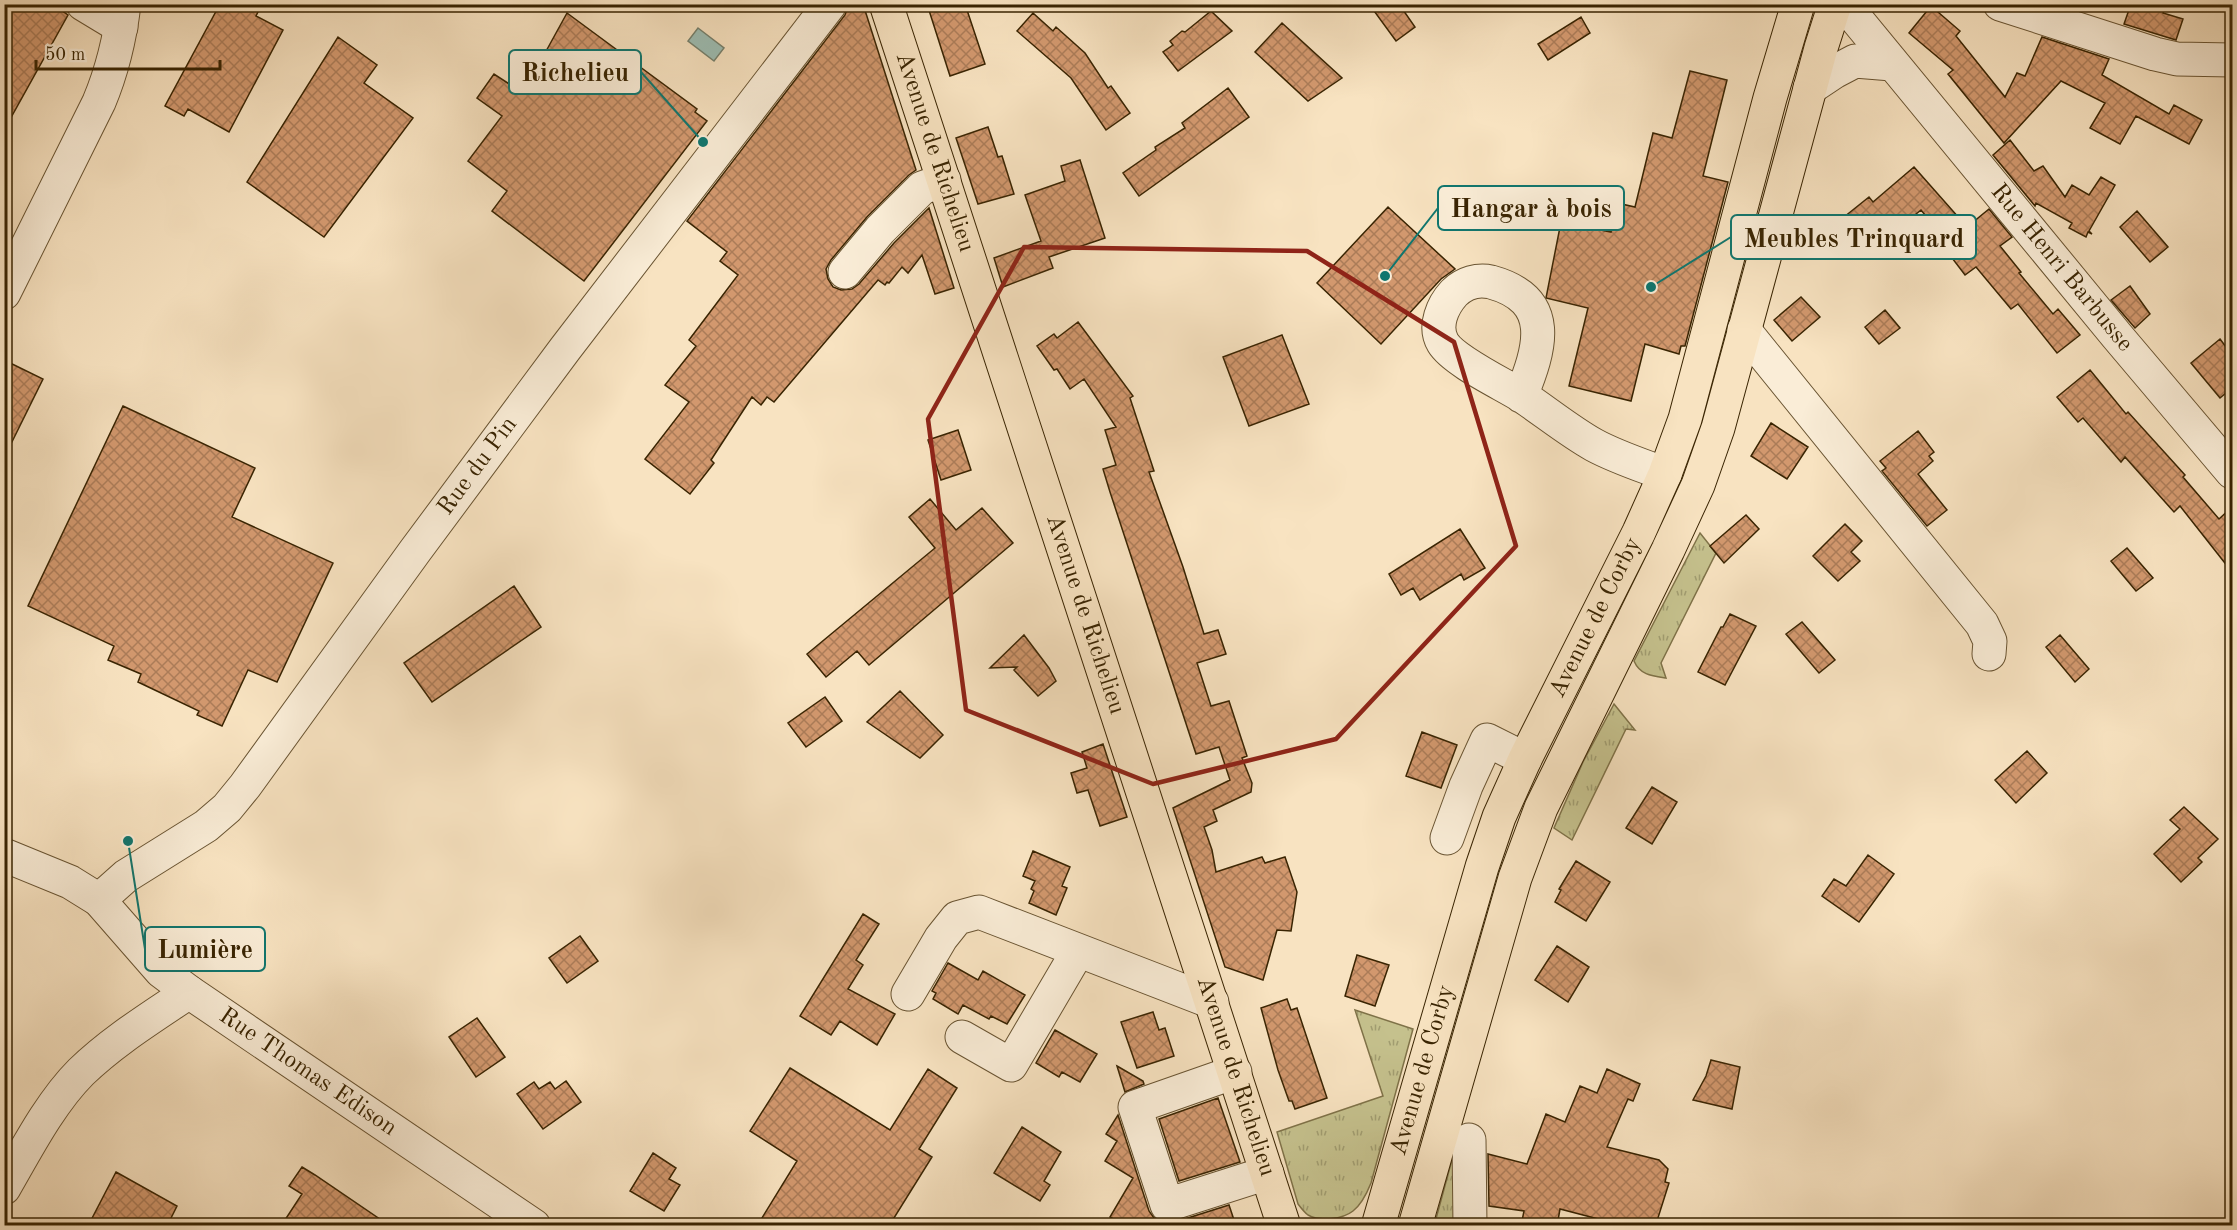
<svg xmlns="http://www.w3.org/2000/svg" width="2237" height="1230" font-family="'Old Standard TT',serif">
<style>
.grass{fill:url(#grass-tufts);stroke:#7f7248;stroke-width:1.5}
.water{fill:#9dbeb4;stroke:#75806d;stroke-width:1.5}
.building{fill:url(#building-cross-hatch);stroke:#392402;stroke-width:1.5}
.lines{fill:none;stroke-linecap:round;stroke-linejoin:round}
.minor-casing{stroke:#695432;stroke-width:35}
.major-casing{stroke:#392402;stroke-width:35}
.minor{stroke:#faedd7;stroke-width:33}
.major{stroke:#f8e3c1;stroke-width:33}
.marked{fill:none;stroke:#8f2418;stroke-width:4.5;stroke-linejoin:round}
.labels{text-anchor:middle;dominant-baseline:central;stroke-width:5;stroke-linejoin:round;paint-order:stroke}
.street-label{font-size:24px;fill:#392402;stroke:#faedd7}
.leader{fill:none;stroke:#0f766e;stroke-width:2}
.callout-dot{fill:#0f766e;stroke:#faedd7;stroke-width:2}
.callout{fill:#faedd7;stroke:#0f766e;stroke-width:2}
.callout-label{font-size:26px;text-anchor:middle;font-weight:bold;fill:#392402}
</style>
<defs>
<pattern id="grass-tufts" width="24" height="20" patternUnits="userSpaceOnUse" patternTransform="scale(1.5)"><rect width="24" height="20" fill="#c5c18d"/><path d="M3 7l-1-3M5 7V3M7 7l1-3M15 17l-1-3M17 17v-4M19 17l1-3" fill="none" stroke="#a19d71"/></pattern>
<pattern id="building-cross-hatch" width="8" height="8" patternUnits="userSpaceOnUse" patternTransform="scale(1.5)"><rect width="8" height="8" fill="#d2986e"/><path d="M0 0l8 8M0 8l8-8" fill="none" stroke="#ab7c58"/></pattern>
</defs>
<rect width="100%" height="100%" fill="#f8e3c1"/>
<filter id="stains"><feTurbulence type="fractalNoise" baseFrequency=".00333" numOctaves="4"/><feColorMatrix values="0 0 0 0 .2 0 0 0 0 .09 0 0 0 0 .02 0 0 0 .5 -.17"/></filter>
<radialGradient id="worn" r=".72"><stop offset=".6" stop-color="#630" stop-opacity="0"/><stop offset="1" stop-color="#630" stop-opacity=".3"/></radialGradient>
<path class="grass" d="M1700 533 1716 553 1661 663 1666 678C1652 676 1640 675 1634 661Z
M1614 704 1635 730 1626 729 1572 840 1554 828 1583 762Z
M1355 1010 1413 1029 1371 1183C1367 1193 1362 1204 1353 1211 1343 1219 1320 1222 1308 1215 1304 1212 1301 1208 1298 1204L1277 1132 1383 1096Z
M1456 1145 1461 1225 1434 1226Z"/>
<path class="water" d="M698 28 724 48 714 61 688 41Z"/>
<path class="building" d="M4 4H52L68 15 4 130Z
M220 4H262L256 16 283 30 229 132 188 109 184 116 165 106Z
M849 4H863L916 170 909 175 867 217 831 260 826 269 828 279 833 287 841 290 852 289 859 284 894 243 929 208 954 288 935 294 922 255 908 273 902 267 889 283 887 282 885 285 878 280 774 402 767 397 761 405 752 397 711 460 714 463 690 494 645 459 689 402 665 385 696 346 689 340 738 275 720 261 727 252 687 221 845 15Z
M927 4H965L985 64 950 76Z
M1369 4H1399L1415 27 1396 41Z
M2131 4H2166L2163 13 2183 19 2176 40 2124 24Z
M1931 6 1960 31 1956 36 2005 97 2017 73 2025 76 2042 37 2109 59 2102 75 2169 114 2174 105 2202 120 2189 144 2136 116 2120 144 2090 128 2105 103 2061 81 2004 143 1948 74 1953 70 1909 33Z
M1211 11 1232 31 1178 71 1163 52 1173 45 1170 41 1182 31 1185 32Z
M567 13 697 109 695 112 707 121 584 281 492 211 507 191 468 161 502 116 477 98 494 74 523 93Z
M1033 13 1053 31 1056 27 1085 53 1108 88 1111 86 1130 113 1106 130 1071 78 1017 31Z
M1581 17 1590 33 1548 60 1538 44Z
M1282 23 1342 78 1308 101 1255 52Z
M338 37 377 65 364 83 413 118 324 237 247 182Z
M1690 71 1727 80 1703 176 1728 182 1685 346H1681L1679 354 1645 344 1631 401 1569 386 1588 308 1546 298 1561 222 1611 232 1617 203 1635 207 1653 133 1672 138Z
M1228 88 1249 117 1139 196 1123 173 1156 150 1155 147 1185 128 1182 123Z
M988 127 998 157 1002 156 1014 194 978 204 956 138Z
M2010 140 2034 171 2043 166 2065 197 2072 185 2089 195 2101 177 2115 185 2089 231 2092 234 2088 232 2086 237 2069 228 2072 223 2036 203 2035 206 1993 155Z
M1080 160 1105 238 1049 257 1053 268 1003 287 994 258 1041 241 1025 195 1065 181 1061 166Z
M1914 167 1967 227 1989 209 2012 237 2000 246 2021 272 2019 273 2053 314 2058 309 2080 335 2057 353 2018 304 2011 309 1976 267 1965 275 1952 258 1957 254 1921 210 1862 258 1834 225 1869 197 1873 202Z
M1388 207 1455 269 1441 279 1381 344 1317 283Z
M2137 211 2168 247 2150 262 2120 227Z
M2130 286 2150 314 2135 328 2111 300Z
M1801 297 1820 317 1792 341 1774 320Z
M1885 310 1900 328 1879 344 1865 327Z
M1078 322 1133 396 1130 398 1154 471 1149 472 1183 567 1204 634 1218 630 1226 654 1197 663 1211 706 1229 701 1247 756 1242 758 1252 783 1251 792 1213 810 1217 821 1204 827 1212 850 1216 872 1262 857 1265 863 1285 857 1297 892 1291 931 1277 930 1263 980 1225 967 1173 808 1230 780 1219 747 1196 754 1110 492 1103 469 1116 465 1105 430 1116 427 1084 379 1070 389 1057 369 1054 370 1037 346 1054 334 1057 338Z
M1282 335 1309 404 1249 426 1223 357Z
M2220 339 2232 355V388L2220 398 2191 363Z
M4 360 43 379 4 458Z
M2090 370 2126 414 2128 412 2185 475 2183 477 2219 519 2232 507V572L2180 506 2174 512 2125 457 2121 462 2083 418 2078 422 2057 397Z
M123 406 255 468 232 517 333 563 277 682 248 670 222 726 197 715 199 711 138 682 141 674 108 660 114 646 28 606Z
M1771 423 1808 447 1787 479 1751 456Z
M958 430 971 470 941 480 928 440Z
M1918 431 1934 452 1929 456 1933 461 1918 474 1947 510 1927 526 1882 471 1886 468 1880 461Z
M930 499 956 530 982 508 1013 543 869 665 857 651 826 677 807 654 935 548 909 517Z
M1746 515 1759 529 1724 563 1710 546Z
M1845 524 1862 541 1851 552 1860 561 1838 581 1813 556Z
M1460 529 1485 568 1464 580 1461 574 1420 600 1413 588 1401 595 1389 574Z
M2127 548 2153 578 2136 591 2111 561Z
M514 586 541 627 432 702 404 663Z
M1730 614 1756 626 1725 685 1698 672 1721 627H1723Z
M1802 622 1835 660 1819 673 1786 634Z
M1024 635 1049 668 1056 681 1038 696 1014 670 1017 667 990 668Z
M2060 635 2089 669 2075 682 2046 647Z
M900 691 943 735 920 758 867 722Z
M825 697 842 721 806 747 788 723Z
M1422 732 1457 745 1441 788 1406 776Z
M1103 744 1127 817 1100 826 1088 790 1077 793 1071 773 1087 768 1082 752Z
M2027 751 2047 773 2016 803 1995 780Z
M1652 787 1677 802 1652 844 1626 828Z
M2184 807 2218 839 2198 858 2202 862 2181 882 2154 854 2180 829 2170 820Z
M1033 851 1070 867 1062 886 1067 888 1056 915 1029 903 1034 891 1031 889 1035 881 1023 876Z
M1868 855 1894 874 1859 922 1822 896 1834 879 1846 886Z
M1576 861 1610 882 1586 921 1555 902 1561 890 1559 889Z
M863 914 879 924 856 960 863 965 848 989 895 1014 877 1045 840 1021 831 1035 800 1016Z
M580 936 598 961 567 983 549 958Z
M1557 946 1589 967 1568 1002 1535 980Z
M1357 955 1389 965 1375 1006 1345 996Z
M948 963 978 980 983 971 1025 995 1007 1024 991 1016 989 1019 963 1005 958 1014 933 999 936 993 932 991Z
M1287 999 1291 1010 1297 1008 1327 1098 1295 1109 1292 1101H1289L1278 1070 1261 1008Z
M1153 1012 1159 1030 1165 1028 1174 1056 1137 1068 1121 1022Z
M477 1018 505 1057 476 1077 449 1037Z
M1055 1030 1097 1054 1080 1082 1062 1072 1059 1077 1036 1063Z
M1711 1060 1740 1067 1732 1109 1693 1100 1706 1076Z
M1117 1066 1143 1081 1144 1084 1125 1092Z
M790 1068 890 1130 928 1069 957 1088 919 1149 932 1157 889 1226H757L797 1161 750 1131Z
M1607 1069 1640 1084 1633 1101 1628 1099 1607 1147 1659 1160 1668 1169 1665 1182 1669 1183 1657 1221 1651 1220 1650 1226H1625L1560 1209 1557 1226H1521L1524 1211 1489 1206 1488 1154 1527 1164 1546 1114 1565 1122 1580 1086 1597 1093Z
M566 1081 581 1102 543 1129 517 1094 534 1082 539 1089 550 1082 555 1089Z
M1218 1098 1240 1162 1179 1181 1159 1119Z
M1118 1115 1149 1211 1154 1218 1162 1223H1172L1229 1205 1236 1226H1125L1110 1217 1133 1178 1105 1161 1117 1141 1106 1134Z
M1022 1127 1061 1152 1044 1181 1050 1185 1040 1201 994 1173Z
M653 1153 676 1168 669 1179 680 1185 664 1211 630 1191Z
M302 1167 315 1175 390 1226H281L302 1194 289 1186Z
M116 1172 177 1206 167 1226H88Z"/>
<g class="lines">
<g class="minor-casing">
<g id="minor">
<path d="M83 4 121 27"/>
<path id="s1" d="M1844 4 2117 336 2232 472"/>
<path d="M2000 4 2155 54 2177 59 2232 60"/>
<path d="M1810 88 1834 72 1855 61 1892 64"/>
<path d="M845 272 880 230 922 188 944 180"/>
<path d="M4 293 99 102C112 71 120 38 124 4"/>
<path d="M1744 330 1982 624 1990 641 1989 654"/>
<path d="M1521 396C1540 349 1556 300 1491 282 1478 279 1464 283 1454 293 1443 305 1433 326 1443 343 1454 361 1503 384 1522 396 1546 412 1569 431 1594 445 1616 457 1641 465 1665 474"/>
<path d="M1447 838 1466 786 1487 740 1525 759"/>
<path id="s2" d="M4 855 70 882 99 900 161 971 189 992 534 1226"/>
<path id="s3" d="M99 900 126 876 206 826 227 808 245 786 415 551 565 349 830 4"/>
<path d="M908 994 941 938 957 918 979 912 1212 1002"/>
<path d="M962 1037 1011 1065 1078 951"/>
<path d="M1235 1072 1135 1107 1167 1205 1267 1173"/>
<path d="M1469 1140 1470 1226"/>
<path d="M4 1188C26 1150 50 1103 81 1072 113 1041 152 1017 189 992"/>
</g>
</g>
<g class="major-casing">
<g id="major">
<path id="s4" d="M886 4 1284 1226"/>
<path id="s5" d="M1378 1226 1482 867 1499 817 1525 759 1639 532 1665 474 1685 419 1770 98 1798 4"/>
<path d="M1415 1226 1515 878 1541 808 1668 550 1698 485 1718 428 1821 48 1835 4"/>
</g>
</g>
<use href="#minor" class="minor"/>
<use href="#major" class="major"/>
</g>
<path class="marked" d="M1024 247 1307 251 1454 342 1516 546 1336 739 1153 784 966 710 928 419Z"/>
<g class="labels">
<g class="street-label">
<text stroke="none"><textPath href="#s4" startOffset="156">Avenue de Richelieu</textPath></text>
<text stroke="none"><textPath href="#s1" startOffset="342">Rue Henri Barbusse</textPath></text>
<text stroke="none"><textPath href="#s3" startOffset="582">Rue du Pin</textPath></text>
<text stroke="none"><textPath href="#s4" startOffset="642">Avenue de Richelieu</textPath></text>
<text stroke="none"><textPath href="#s5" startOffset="648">Avenue de Corby</textPath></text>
<text stroke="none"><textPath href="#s5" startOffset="162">Avenue de Corby</textPath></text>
<text stroke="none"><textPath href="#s2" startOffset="378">Rue Thomas Edison</textPath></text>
<text stroke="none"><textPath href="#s4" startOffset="1128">Avenue de Richelieu</textPath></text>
</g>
</g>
<path class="leader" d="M703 142L641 72M1385 276L1438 208M1651 287L1731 237M128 841L145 949"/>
<g class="callout-dot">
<circle cx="703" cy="142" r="6"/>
<circle cx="1385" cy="276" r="6"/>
<circle cx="1651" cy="287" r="6"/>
<circle cx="128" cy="841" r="6"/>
</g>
<g class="callout">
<rect x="509" y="50" width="132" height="44" rx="6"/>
<rect x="1438" y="186" width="186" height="44" rx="6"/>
<rect x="1731" y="215" width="245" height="44" rx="6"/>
<rect x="145" y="927" width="120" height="44" rx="6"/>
</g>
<g class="callout-label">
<text x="575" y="81">Richelieu</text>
<text x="1531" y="217">Hangar à bois</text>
<text x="1854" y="247">Meubles Trinquard</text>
<text x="205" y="958">Lumière</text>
</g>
<rect width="2237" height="1230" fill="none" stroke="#f8e3c1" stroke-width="24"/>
<rect x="6" y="6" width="2225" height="1218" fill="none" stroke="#392402" stroke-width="3"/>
<rect x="12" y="12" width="2213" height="1206" fill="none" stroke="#392402" stroke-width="1.5"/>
<path d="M36 60v9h184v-9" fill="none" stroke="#392402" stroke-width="3"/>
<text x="45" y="60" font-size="18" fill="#392402" stroke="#faedd7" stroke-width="4.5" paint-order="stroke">50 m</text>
<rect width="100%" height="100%" filter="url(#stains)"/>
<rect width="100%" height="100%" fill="url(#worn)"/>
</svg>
